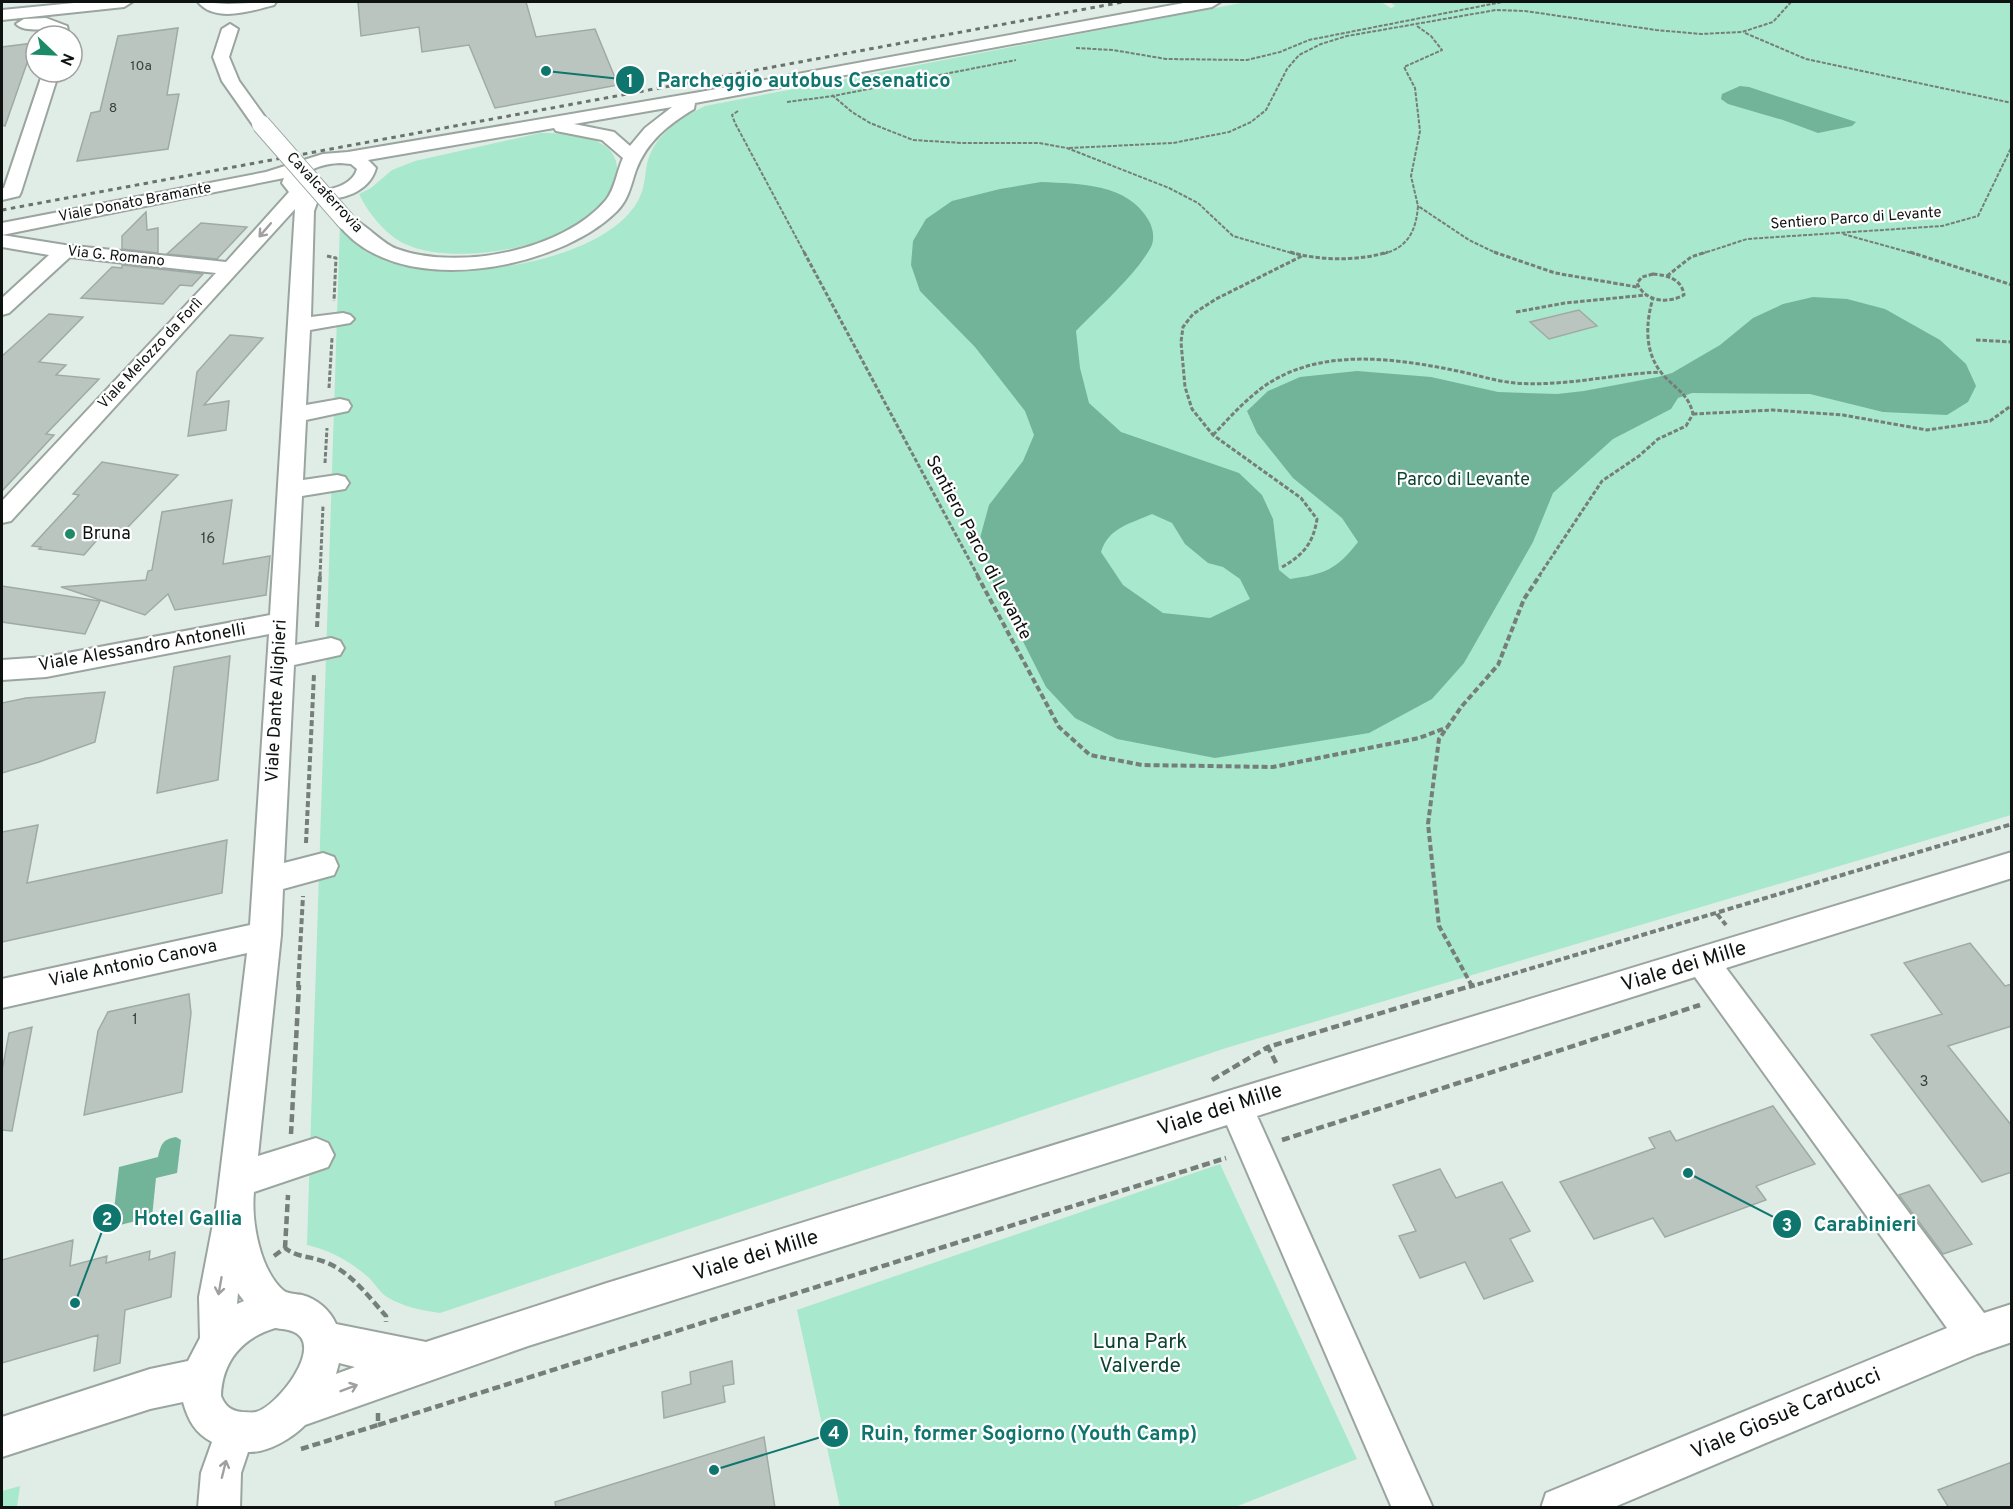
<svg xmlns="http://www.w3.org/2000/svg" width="2013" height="1509" font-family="Overpass,sans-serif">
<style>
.green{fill:#a8e8cd}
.water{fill:#72b499;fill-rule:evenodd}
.building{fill:#bac5c0;stroke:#a0aaa5;stroke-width:1.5}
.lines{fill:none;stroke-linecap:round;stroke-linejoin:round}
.minor-casing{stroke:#9aa5a0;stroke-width:4}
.path-far3{stroke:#767e7a;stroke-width:2;stroke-dasharray:4 1.5;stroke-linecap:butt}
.path-far2{stroke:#767e7a;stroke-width:3;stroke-dasharray:4.5 2;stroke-linecap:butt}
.path-far1{stroke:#767e7a;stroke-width:4;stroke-dasharray:6 3;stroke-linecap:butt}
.path{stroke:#767e7a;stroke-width:4.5;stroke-dasharray:8 4;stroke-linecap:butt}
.minor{fill:#fff;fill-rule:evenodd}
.rail{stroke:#6a726e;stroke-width:3;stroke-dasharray:4.5 4.5;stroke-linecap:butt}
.minor-bridge-casing{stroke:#9aa5a0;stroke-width:20;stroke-linecap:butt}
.minor-bridge{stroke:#fff;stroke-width:18}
.oneway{stroke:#9fa09f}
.poi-dot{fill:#1c8967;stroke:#fff;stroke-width:2}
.labels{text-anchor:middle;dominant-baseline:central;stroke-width:4.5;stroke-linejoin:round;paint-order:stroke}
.far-number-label{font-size:14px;fill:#393f3c}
.far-street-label{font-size:15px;fill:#0e1210;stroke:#fff}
.number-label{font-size:15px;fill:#393f3c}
.park-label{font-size:18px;fill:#0c4532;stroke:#fff}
.poi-label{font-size:18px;fill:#0e1210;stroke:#fff;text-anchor:start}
.street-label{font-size:18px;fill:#0e1210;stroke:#fff}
.near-street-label{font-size:21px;fill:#0e1210;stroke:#fff}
.near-park-label{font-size:21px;fill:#0c4532;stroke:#fff}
.leader{fill:none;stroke:#0f766e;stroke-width:2}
.callout-dot{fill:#0f766e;stroke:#fff;stroke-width:2}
.mark-label{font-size:18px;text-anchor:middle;font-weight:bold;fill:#fff}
.callout-label{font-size:20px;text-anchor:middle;font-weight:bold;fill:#0f766e;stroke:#fff;stroke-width:4.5;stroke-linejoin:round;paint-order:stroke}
</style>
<rect width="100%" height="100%" fill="#e0ece6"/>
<path class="green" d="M1246 2H1381L1391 8 1395 6 1390 2H2011V815L1226 1048 440 1313C420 1310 404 1307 387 1297 379 1292 375 1283 368 1277 351 1262 328 1249 307 1245L340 224C359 240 372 252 396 261 457 283 589 263 631 211 642 198 644 186 646 170 650 138 678 119 705 106Z
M540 133C568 133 626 135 616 179 613 190 609 202 600 211 559 247 455 267 405 244 386 235 368 213 359 194L371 188 392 170 415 161Z
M1220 1164 1357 1459 1235 1507H840L797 1310Z
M20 1486 17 1507H2V1491Z"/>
<path class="water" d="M1740 86 1749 87 1856 122 1852 126 1818 133 1783 120 1728 104 1721 99 1722 94Z
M1041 182C1080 184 1128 183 1149 221 1153 228 1155 239 1151 247 1135 276 1099 307 1076 331L1080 368 1089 403 1121 432 1239 473 1262 495 1273 519 1279 570 1290 579C1325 574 1336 570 1358 542L1342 518 1293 478 1257 433 1247 411 1268 391 1300 377 1357 371 1431 377 1498 392 1557 394 1584 391 1658 377 1672 373 1720 345 1753 318 1783 304 1813 297 1847 299 1885 309 1940 340 1966 364 1976 386 1968 402 1947 415 1883 412 1810 394 1692 393 1678 398 1671 409 1613 439 1553 493 1533 542 1464 663 1432 699 1369 733 1215 758 1117 739 1075 718 1046 687 993 582 980 538 989 505 1023 461 1034 435 1025 411 975 347 920 291 911 265 913 241 926 219 952 201 1000 189ZM1152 514 1172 523 1185 544 1208 563 1223 567 1240 579 1250 599 1210 618 1163 613 1123 585 1101 552C1109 527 1130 524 1152 514Z
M176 1137 181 1140 177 1173 156 1178 152 1217 112 1227 119 1167 158 1157C161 1144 163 1139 176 1137Z"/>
<path class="building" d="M358 2H526L536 37 595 29 618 85 495 108 469 45 422 52 419 27 361 36Z
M178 28 167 95 179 94 168 149 77 161 91 113 100 111 118 36Z
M34 43 5 126 2 125V47Z
M146 212 147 230 158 228V253L122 249V236Z
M201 223 247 227 217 259 167 254Z
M122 265 203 274 192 286 180 285 163 304 81 298 112 267 122 268Z
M1579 310 1597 326 1549 339 1530 322Z
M49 314 83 317 39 362 66 365 56 375 99 379 46 434 54 435 2 491V356Z
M230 335 263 338 204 405 229 401 226 430 188 436 197 372Z
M102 462 178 475 126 529 103 533 84 555 39 549 41 547 32 546 79 495 73 494Z
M232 500 223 564 270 556 266 595 175 610 168 594 145 615 61 587 146 580 148 571 152 570 162 512Z
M2 586 100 601 85 634 2 622Z
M230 656 218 780 157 793 174 667Z
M105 692 95 742 39 762 2 773V703L26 698Z
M38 825 27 883 227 840 222 893 2 942V832Z
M1970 943 2005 986 2012 984V1026L1948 1046 2012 1126V1172L1982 1182 1871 1035 1942 1014 1904 963Z
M189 994 191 1013 182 1092 84 1115 98 1031 108 1012Z
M32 1027 12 1131 2 1130V1071L9 1033Z
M1773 1106 1815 1164 1756 1186 1766 1200 1665 1237 1653 1218 1594 1239 1560 1182 1655 1148 1649 1138 1670 1131 1676 1141Z
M1440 1169 1456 1198 1502 1182 1530 1231 1510 1239 1533 1281 1484 1299 1465 1262 1420 1278 1399 1236 1416 1231 1393 1185Z
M1929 1185 1972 1244 1943 1254 1899 1195Z
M73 1240 70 1266 107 1256 106 1263 150 1251 149 1260 175 1252 171 1297 125 1310 120 1363 94 1371 98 1335 2 1363V1260Z
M732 1361 734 1384 723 1386 725 1402 664 1418 662 1392 691 1384 690 1372Z
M764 1437 775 1508H556L555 1502Z
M2012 1462V1508H1949L1938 1490Z"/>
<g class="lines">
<g class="minor-casing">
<path id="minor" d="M84 2H132L124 7 2 20V10Z
M198 2 228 4 276 2 274 5C252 11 215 23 198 2Z
M1189 2H1220L1212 7 695 103 694 109C669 124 647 141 636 170 631 184 629 199 617 211 557 271 392 302 336 221L339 217C357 212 378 242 397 249 458 271 563 251 606 200 615 189 617 171 623 158L602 140 556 131 554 128 368 160 376 168C369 193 341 200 318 200L314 211 311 317 343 313 350 315 354 319 350 323 310 330 306 405 340 399 348 401 351 406 348 411 306 420 303 480 337 475 345 477 349 483 345 489 302 496 295 645 331 638 340 641 344 648 340 655 294 665 284 863 323 853 334 857 338 866 334 875 283 889 281 935 258 1156 316 1138 328 1143 334 1155 328 1167 254 1192C251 1222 260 1271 284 1291 289 1294 296 1294 302 1295 317 1299 330 1310 336 1324L426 1342 607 1283 1235 1089 2012 852V878L1726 968 1984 1313 2012 1304V1342L1977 1354 1612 1508H1541L1546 1493 1947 1328 1695 977 1257 1116 1433 1508H1392L1227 1125 528 1346 305 1425C292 1438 268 1453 248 1452L241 1473 240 1508H198L201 1473 212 1442C195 1433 188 1420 183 1402L150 1409 2 1457V1417L150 1369 188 1361 200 1338 199 1297 216 1208 247 953 2 1008V979L250 925 269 634 46 677 2 680V660L46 657 270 615 295 209 11 521 2 523V501L216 273 70 257 9 313 2 315V298L49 255 2 247V235L65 245 226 262 289 192 282 183 284 178 2 235V223L266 172 323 154 348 152 700 92ZM672 107 645 128 630 146 614 132 574 124ZM340 163 351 164 357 169C352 189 314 197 301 182 308 167 325 164 340 163ZM238 1293 244 1301 237 1304ZM275 1328C281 1329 288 1329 294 1332 325 1346 277 1407 256 1412 252 1413 246 1412 242 1412 231 1411 225 1406 221 1396 222 1362 242 1338 275 1328ZM339 1363 355 1367 336 1374Z
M46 18 67 26 69 36H53V31C41 27 25 33 16 24L24 19Z
M230 24 238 29 229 57 239 81 270 124 267 128H255L222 81 213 57 222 29Z
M43 72H59L21 192 19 196 2 200V188H4Z"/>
</g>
<path class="path-far3" d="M1417 26 1431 36 1442 50 1404 67 1415 88 1420 131 1411 176 1418 206
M1745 33 1806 59 2012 103
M1076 48 1113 50 1166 59 1247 60 1280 52 1309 40 1502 2
M832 95 852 112 870 123 913 140 962 143H1039L1067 148 1169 188 1198 203 1233 236 1295 254
M787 102 833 96 1016 60
M738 111 732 115 735 123 805 254
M1069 148 1173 143 1229 132 1251 122 1266 110 1287 69 1299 55 1321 44 1347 36 1496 10 1525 11 1656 30 1701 34 1742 32 1773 22 1791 2
M1843 234 1915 254
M1383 254C1409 247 1416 230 1418 206L1469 240 1498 254
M1701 254 1747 239 1942 226 1978 216 2012 146"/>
<path class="path-far2" d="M804 252 978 576
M1290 252C1319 261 1359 261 1388 252
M1494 252 1555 273 1637 287
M1910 252 2012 285
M327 256 336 258 334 301
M1653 274C1667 275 1682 279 1684 295 1668 304 1645 302 1637 283L1642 277Z
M1667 276 1691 257 1706 252
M1516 312 1565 303 1646 295
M1976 340 2012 342
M329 388 332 338
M1693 414 1773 410 1843 415 1927 430 1990 421 2012 405
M1213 435C1230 417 1246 399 1266 385 1321 348 1392 358 1453 370 1474 374 1494 381 1515 383 1564 387 1612 374 1661 372
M325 463 327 428
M1282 567C1303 555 1313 544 1317 519L1301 498 1213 435 1192 409 1185 387 1181 342 1183 327 1193 314 1216 299 1302 256
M320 576 323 506
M1539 576 1602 481 1639 456 1658 439 1686 426 1693 414C1689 396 1678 390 1666 378 1644 356 1645 325 1653 298"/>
<path class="path-far1" d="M977 575 1059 727 1090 755 1142 765 1273 767 1419 738 1448 727
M317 627 320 575
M306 843 314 674
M1717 914 1726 925
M1472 986 1439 926 1428 824 1439 739 1462 706 1498 665 1524 599 1540 575
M298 987 303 896
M1469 987 2012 824"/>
<path class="path" d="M1276 1063 1268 1047 1474 985
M1212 1080 1268 1047
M291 1134 299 985
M1282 1140 1700 1005
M285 1248 288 1195
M274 1256 285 1248C298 1258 311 1256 325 1262 350 1271 369 1297 386 1316V1322
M378 1413V1425L1226 1158
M301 1449 378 1425"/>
<use href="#minor" class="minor"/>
<path class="rail" d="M2 210 1123 2"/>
<g class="minor-bridge-casing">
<path id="minor-bridge" d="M261 124 346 221"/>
</g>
<use href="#minor-bridge" class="minor-bridge"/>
</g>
<defs><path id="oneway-shaft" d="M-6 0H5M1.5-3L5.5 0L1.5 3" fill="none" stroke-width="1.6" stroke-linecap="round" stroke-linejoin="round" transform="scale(1.5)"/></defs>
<g class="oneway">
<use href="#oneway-shaft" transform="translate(265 230) rotate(131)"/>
<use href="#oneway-shaft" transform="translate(220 1286) rotate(100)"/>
<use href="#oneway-shaft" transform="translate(349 1388) rotate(-21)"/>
<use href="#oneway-shaft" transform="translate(224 1469) rotate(-76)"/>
</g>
<circle class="poi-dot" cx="70" cy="534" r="6"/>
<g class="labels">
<g class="far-number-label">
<text x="141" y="66">10a</text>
<text x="113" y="108">8</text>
</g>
<g class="far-street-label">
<text transform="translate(324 193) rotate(47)">Cavalcaferrovia</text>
<text transform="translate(135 203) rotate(-11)">Viale Donato Bramante</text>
<text transform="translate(1856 219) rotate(-4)">Sentiero Parco di Levante</text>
<text transform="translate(116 257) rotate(6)">Via G. Romano</text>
<text transform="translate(151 354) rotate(-47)">Viale Melozzo da Forlì</text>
</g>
<g class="number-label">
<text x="208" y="539">16</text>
<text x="135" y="1020">1</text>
<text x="1924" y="1082">3</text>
</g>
<g class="park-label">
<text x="1463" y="480">Parco di Levante</text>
</g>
<g class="poi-label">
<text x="82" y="534">Bruna</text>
</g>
<g class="street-label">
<text transform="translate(978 548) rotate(62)">Sentiero Parco di Levante</text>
<text transform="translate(142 648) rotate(-10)">Viale Alessandro Antonelli</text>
<text transform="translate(277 701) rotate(-87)">Viale Dante Alighieri</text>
<text transform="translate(133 964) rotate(-12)">Viale Antonio Canova</text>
</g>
<g class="near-street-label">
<text transform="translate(1684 967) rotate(-17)">Viale dei Mille</text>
<text transform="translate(1220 1110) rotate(-18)">Viale dei Mille</text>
<text transform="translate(756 1256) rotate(-17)">Viale dei Mille</text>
<text transform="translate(1786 1414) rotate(-23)">Viale Giosuè Carducci</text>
</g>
<g class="near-park-label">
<text x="1140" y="1342">Luna Park<tspan x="1140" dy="24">Valverde</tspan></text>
</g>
</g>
<path class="leader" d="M546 71L630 80M75 1303L107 1218M1688 1173L1787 1224M714 1470L834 1433"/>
<g class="callout-dot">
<circle cx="546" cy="71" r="6"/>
<circle cx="75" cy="1303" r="6"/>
<circle cx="1688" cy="1173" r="6"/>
<circle cx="714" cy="1470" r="6"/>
<circle cx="630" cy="80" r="15"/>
<circle cx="107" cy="1218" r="15"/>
<circle cx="1787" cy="1224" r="15"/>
<circle cx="834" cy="1433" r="15"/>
</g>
<g class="mark-label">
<text x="630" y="87">1</text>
<text x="107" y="1225">2</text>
<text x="1787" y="1231">3</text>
<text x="834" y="1439">4</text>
</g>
<g class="callout-label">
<text x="804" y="87">Parcheggio autobus Cesenatico</text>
<text x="188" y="1225">Hotel Gallia</text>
<text x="1865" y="1231">Carabinieri</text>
<text x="1029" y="1440">Ruin, former Sogiorno (Youth Camp)</text>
</g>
<rect width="2013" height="1509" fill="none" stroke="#0e1210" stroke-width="6"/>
<g transform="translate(54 54) rotate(113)"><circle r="28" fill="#ffffff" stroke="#9fa09f" stroke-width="1.5"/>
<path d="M0-4.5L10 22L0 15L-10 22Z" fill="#1c8967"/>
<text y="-9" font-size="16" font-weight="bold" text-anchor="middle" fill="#0e1210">N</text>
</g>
</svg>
